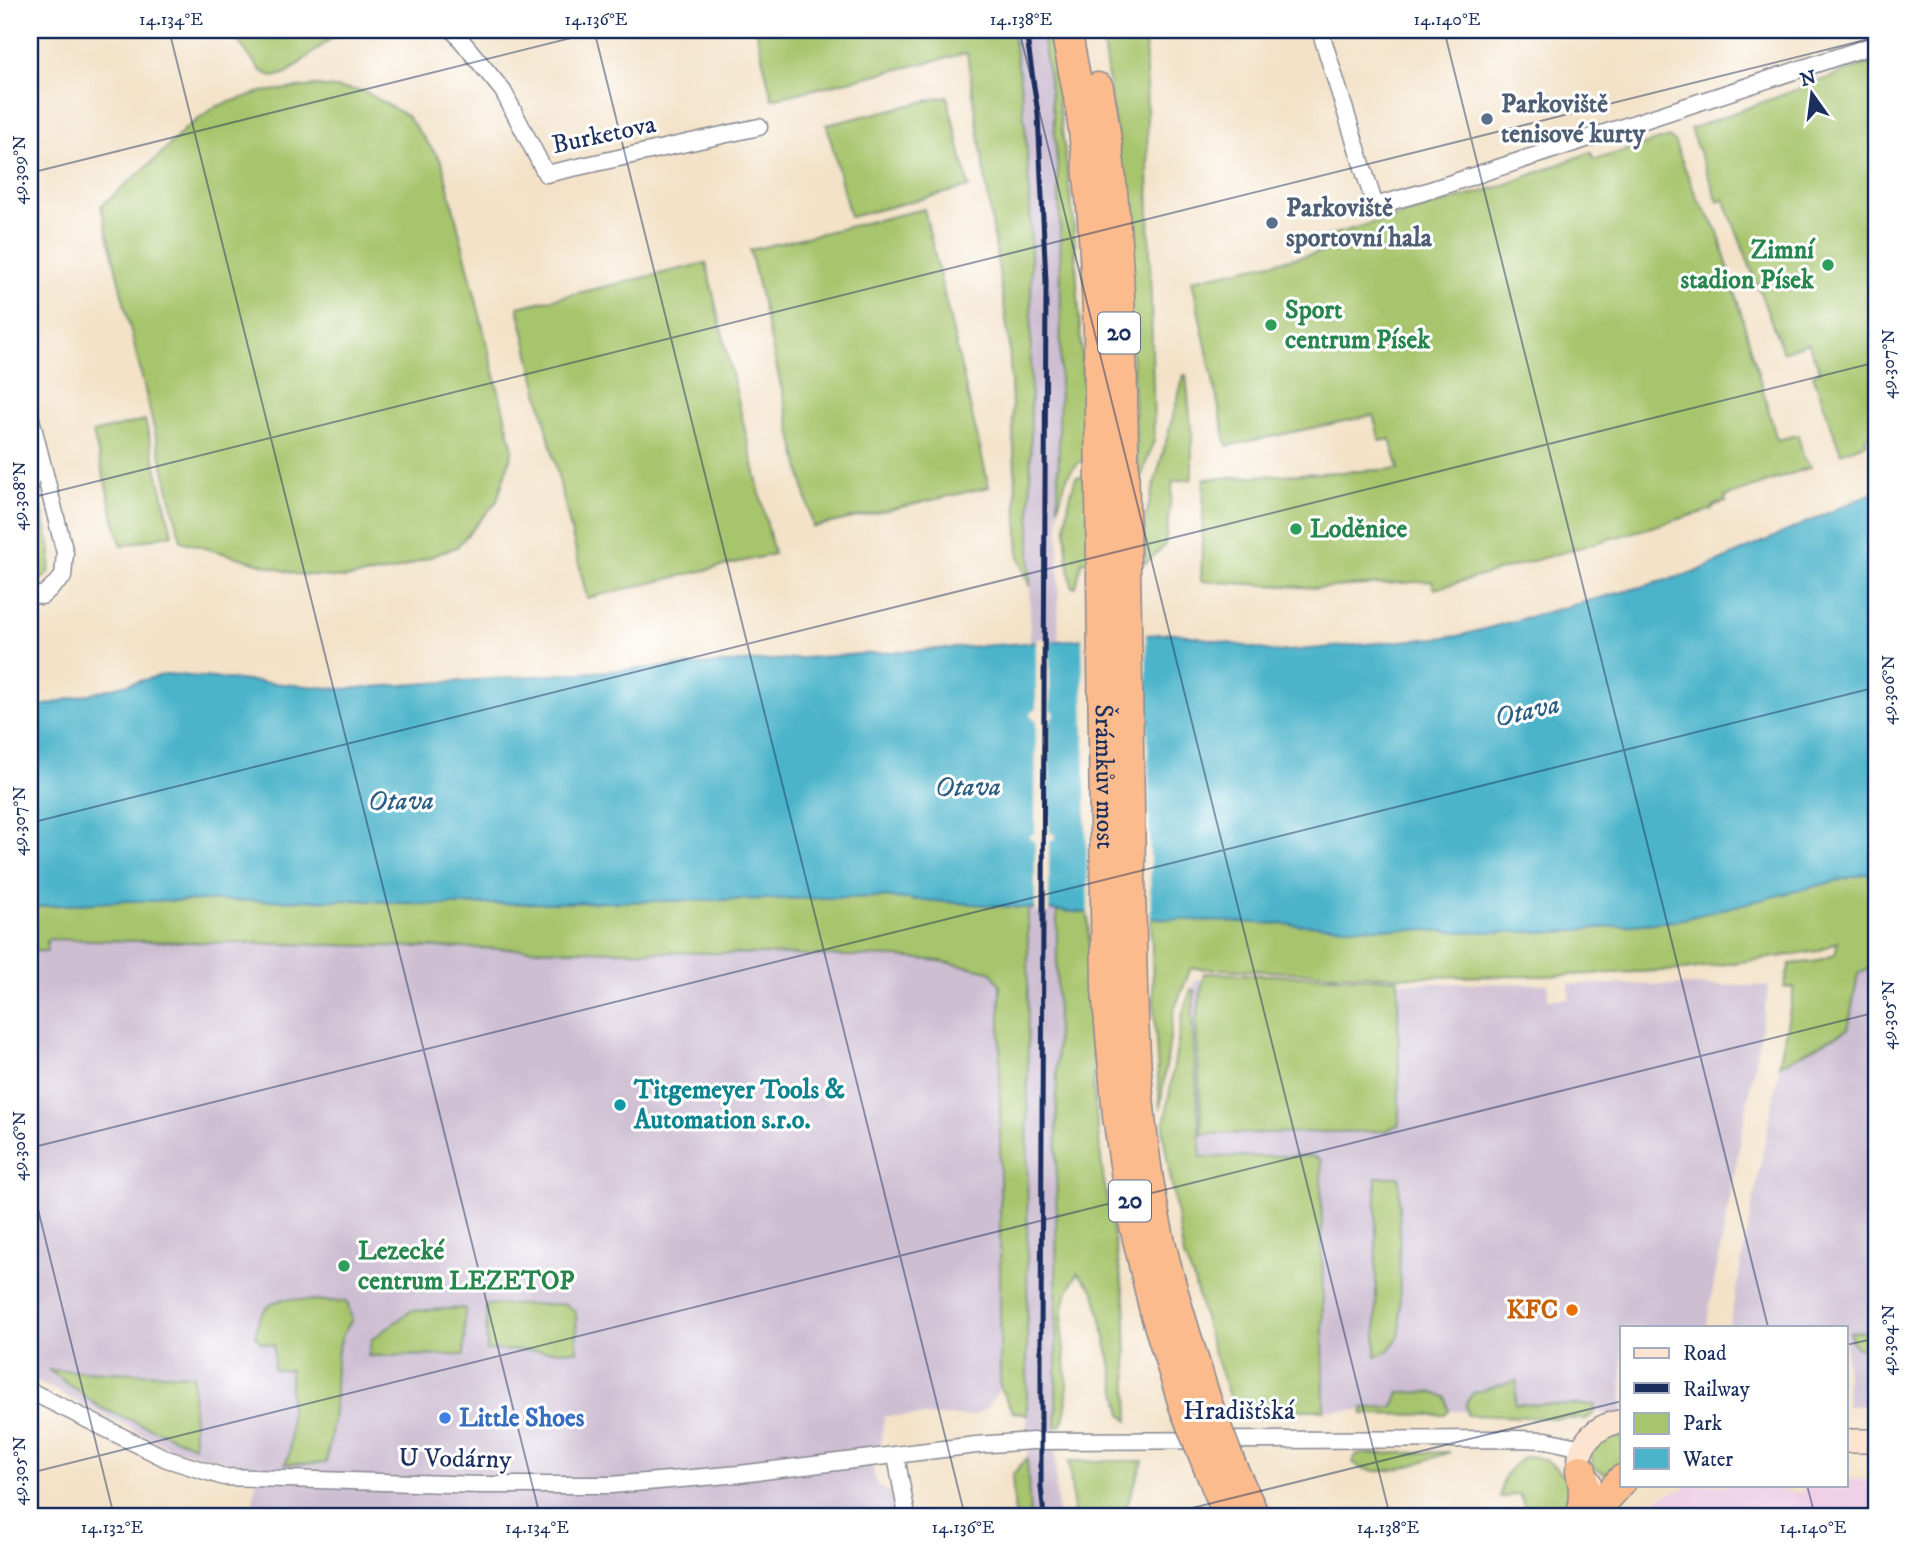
<svg xmlns="http://www.w3.org/2000/svg" width="1907" height="1546" font-family="'IM FELL DW Pica',serif">
<style>
.built{fill:#efd0e6}
.industrial{fill:#cdbed2}
.green{fill:#a7c56c;stroke:#617a65;stroke-width:2}
.water{fill:#4cb4ca;stroke:#347294;stroke-width:2}
.pier{fill:#f3e2c7}
.lines{fill:none;stroke-linecap:round;stroke-linejoin:round}
.street-casing{stroke:#878892;stroke-width:19}
.secondary-casing{stroke:#878892;stroke-width:26}
.highway-casing{stroke:#878892;stroke-width:33}
.street{stroke:#fff;stroke-width:16}
.secondary{stroke:#fde4d1;stroke-width:23}
.highway{stroke:#fbbb8c;stroke-width:30}
.rail{stroke:#1b2f5e;stroke-width:5}
.highway-bridge-casing{stroke:#878892;stroke-width:33;stroke-linecap:butt}
.highway-bridge{stroke:#fbbb8c;stroke-width:30}
.ticks{fill:none;stroke:#1b2f5e;stroke-width:2;stroke-opacity:0.45}
.service-dot{fill:#5c6f8a;stroke:#fff;stroke-width:2.5}
.leisure-dot{fill:#2e9e5b;stroke:#fff;stroke-width:2.5}
.culture-dot{fill:#0f9aa8;stroke:#fff;stroke-width:2.5}
.food-dot{fill:#e8710a;stroke:#fff;stroke-width:2.5}
.shop-dot{fill:#3f7fe0;stroke:#fff;stroke-width:2.5}
.labels{text-anchor:middle;dominant-baseline:central;stroke-width:6;stroke-linejoin:round;paint-order:stroke}
.shield{fill:#fff;stroke:#5f6d8e;stroke-width:2}
.shield-label{font-size:24px;font-weight:bold;fill:#1b2f5e}
.service-label{font-size:26px;font-weight:bold;fill:#4e5e75;stroke:#fff;text-anchor:start}
.street-label{font-size:26px;fill:#1b2f5e;stroke:#fff}
.leisure-label{font-size:26px;font-weight:bold;fill:#27864d;stroke:#fff;text-anchor:start}
.culture-label{font-size:26px;font-weight:bold;fill:#0d838f;stroke:#fff;text-anchor:start}
.food-label{font-size:26px;font-weight:bold;fill:#c56008;stroke:#fff;text-anchor:end}
.shop-label{font-size:26px;font-weight:bold;fill:#366cbe;stroke:#fff;text-anchor:start}
.water-label{font-size:28px;font-style:italic;fill:#2c5e84;stroke:#fff}
.neatline{fill:none;stroke:#1b2f5e;stroke-width:2.5}
.ticks-label{font-size:18px;text-anchor:middle;fill:#1b2f5e}
</style>
<rect width="100%" height="100%" fill="#fff"/>
<filter id="ink" filterUnits="userSpaceOnUse"><feTurbulence type="fractalNoise" baseFrequency=".0143" numOctaves="2"/><feDisplacementMap in="SourceGraphic" scale="14" xChannelSelector="R" yChannelSelector="G"/><feConvolveMatrix kernelMatrix="1 2 1 2 8 2 1 2 1" color-interpolation-filters="sRGB"/></filter>
<filter id="wash" filterUnits="userSpaceOnUse"><feTurbulence type="fractalNoise" baseFrequency=".00686" numOctaves="4" result="noise"/><feDisplacementMap in="SourceGraphic" scale="28" xChannelSelector="R" yChannelSelector="G"/><feGaussianBlur stdDeviation="1.57" result="paint"/><feColorMatrix in="noise" values="0 0 0 0 0 0 0 0 0 0 0 0 0 0 0 0 0 1.4 0 .05"/><feComposite in="paint" operator="in"/></filter>
<g filter="url(#wash)">
<rect width="100%" height="100%" fill="#f3e2c7"/>
<path class="built" d="M1846 1479 1877 1480V1516H1643L1661 1496 1684 1489 1685 1485H1755L1802 1493 1805 1485H1846Z"/>
<path class="industrial" d="M1012 30H1041L1053 113 1058 187 1060 281 1055 1338 1056 1486 1058 1516H1030L1027 1487 1031 281 1029 188 1024 116Z
M47 939 858 956 940 961 990 971 1000 985V1388L989 1406 973 1416H884L880 1448H868L877 1485 895 1497V1516H252L257 1469 170 1448 30 1378V951H47Z
M1877 966V1406H1846V1327H1729L1779 1068 1848 1029 1858 975Z
M1196 980 1548 984V999H1569V984L1769 986 1706 1327H1622V1413L1239 1409 1204 1207 1192 1033 1195 992 1191 989Z"/>
<path class="green" d="M232 30H342L287 73 274 77 261 71 234 36Z
M756 30H1012C1032 138 1032 249 1031 358 1030 435 1030 511 1030 587L1019 557 1009 340 967 53 772 99Z
M1041 30H1046L1052 51 1073 216 1088 458C1066 466 1064 487 1058 508 1059 350 1070 186 1041 30Z
M1101 30H1145L1154 440 1138 486 1124 189Z
M1877 60V432L1865 437 1867 443 1841 453 1813 374 1820 371 1808 343 1783 352 1724 199 1718 201 1690 129Z
M315 86 364 91 407 116 442 162 513 449 497 501 457 547 393 571 344 578 296 574 181 541 101 206 159 156 185 129 215 107 261 92Z
M947 96 969 187 850 217 827 125Z
M1669 137 1674 141 1697 198 1717 229 1777 440 1798 435 1804 459 1811 467 1725 497 1726 502 1715 505 1711 510 1435 589 1432 581 1317 588 1201 581 1204 479 1399 469 1390 439 1380 441 1373 415 1227 446 1192 280 1327 251 1324 237 1502 186 1591 152 1594 160Z
M924 209 989 487 813 527 750 250Z
M706 263 774 554 587 598 518 307Z
M1184 375H1186L1192 437V479L1173 481 1165 545 1145 564V519Z
M145 420 172 534 121 546 93 433Z
M1076 477H1088L1089 562 1082 561 1076 587H1072C1065 544 1061 520 1076 477Z
M41 505 51 552 49 574 36 582 30 581V528L35 521Z
M1877 871V965L1858 974 1848 1029 1779 1066 1794 988 1784 987 1790 964 1813 962 1835 955 1838 942 1818 951 1804 953 1683 970 1542 976 1411 977 1191 968 1174 1010 1160 1109 1153 988 1151 917 1466 932H1556L1674 921Z
M882 897 1028 908 1027 1415 1013 1412 1000 1388V985L990 971 940 961 897 957 47 939V951H30V907L126 901 357 900 439 905Z
M1057 910 1088 912 1094 1095 1103 1176 1125 1301 1129 1421 1122 1414 1095 1292 1078 1273C1073 1281 1066 1293 1064 1303 1056 1342 1077 1388 1061 1425L1056 1427Z
M1204 973 1398 979 1399 1124 1385 1131 1202 1134 1196 1022Z
M1191 989 1195 991 1192 1016 1201 1157 1313 1156 1321 1160 1324 1410H1234L1213 1351 1193 1278 1184 1257 1163 1133 1182 1016Z
M1376 1177H1399L1400 1334 1390 1350 1376 1357Z
M283 1299 347 1302 352 1320C331 1346 337 1378 334 1409 333 1427 329 1445 326 1463L285 1464 290 1452V1370H274V1345L260 1342 256 1336C256 1317 266 1304 283 1299Z
M566 1304 576 1312 577 1351 487 1350 486 1305Z
M465 1308 464 1355 368 1356 372 1339 411 1311Z
M1877 1331V1348C1860 1351 1853 1351 1850 1332Z
M49 1370 193 1375 194 1446 101 1408Z
M1517 1380 1515 1404 1595 1405 1593 1414 1586 1419 1467 1415 1466 1403 1473 1393Z
M1430 1392 1446 1397 1449 1411 1445 1415 1363 1414V1408L1393 1407 1399 1393Z
M1612 1434 1622 1436V1469L1604 1473 1594 1468C1586 1450 1599 1443 1612 1434Z
M1450 1452C1424 1461 1377 1483 1353 1463L1354 1457 1360 1454Z
M1526 1456C1546 1456 1568 1472 1571 1493 1572 1500 1569 1509 1568 1516H1529L1519 1494 1500 1498C1502 1476 1507 1469 1526 1456Z
M1027 1458 1030 1516H1015L1012 1475Z
M1069 1461H1143L1123 1516H1074Z"/>
<path class="water" d="M1877 491V871L1674 921 1556 932H1466L1167 919 882 897 439 905 357 900 126 901 30 907V709L167 674 341 689 1176 633 1276 652 1458 636 1693 573Z"/>
<path class="pier" d="M1146 631 1151 920 1088 916 1082 636Z
M1050 638V710L1054 712 1055 715 1050 720 1049 832 1054 834 1055 838 1049 842V913L1035 912V842L1029 837 1035 832 1036 720 1030 716 1031 712 1036 710V639Z"/>
</g>
<g filter="url(#ink)">
<g class="lines">
<g class="street-casing">
<path id="street" d="M453 30 503 91 546 174 759 127
M1320 30 1375 206 1424 192 1877 44
M30 415 65 553 63 577 42 596 30 593
M30 484 34 449
M30 1391 167 1459 224 1477 480 1485H611L740 1474 976 1445 1033 1441 1516 1439 1546 1440 1582 1448
M896 1456 907 1516"/>
</g>
<g class="secondary-casing">
<path id="secondary" d="M1846 1441H1877
M1589 1481C1564 1458 1594 1422 1622 1422"/>
</g>
<g class="highway-casing">
<g id="highway">
<path id="s1" d="M1066 30 1081 108 1087 155 1093 218 1099 329 1107 989 1118 1116 1132 1213 1155 1311 1185 1408"/>
<path d="M1098 88C1119 206 1121 327 1123 446 1126 586 1128 726 1130 866 1131 977 1132 1089 1151 1198 1163 1268 1186 1336 1207 1404"/>
<path d="M1231 1466 1254 1516"/>
<path d="M1210 1470 1229 1516"/>
<path d="M1581 1470 1584 1489 1583 1516"/>
<path d="M1590 1516 1622 1480"/>
</g>
</g>
<use href="#street" class="street"/>
<use href="#secondary" class="secondary"/>
<use href="#highway" class="highway"/>
<path class="rail" d="M1026 30 1038 114 1046 281 1041 1338V1487L1044 1516"/>
<g class="highway-bridge-casing">
<path id="highway-bridge" d="M1207 1404 1231 1466
M1185 1408 1210 1470"/>
</g>
<use href="#highway-bridge" class="highway-bridge"/>
</g>
</g>
<path class="ticks" d="M169 30 540 1516M594 30 965 1516M1019 30 1390 1516M1444 30 1768 1327M1870 30 1877 60M30 173 603 30M30 498 1877 37M30 823 1877 362M30 1148 1877 687M30 1177 114 1516M1846 1345 1877 1338M30 1473 1877 1012M1807 1485 1815 1516M1160 1516 1622 1401"/>
<g class="service-dot">
<circle cx="1487" cy="119" r="7"/>
<circle cx="1272" cy="223" r="7"/>
</g>
<g class="leisure-dot">
<circle cx="1828" cy="265" r="7"/>
<circle cx="1271" cy="325" r="7"/>
<circle cx="1296" cy="529" r="7"/>
<circle cx="344" cy="1266" r="7"/>
</g>
<circle class="culture-dot" cx="620" cy="1105" r="7"/>
<circle class="food-dot" cx="1572" cy="1310" r="7"/>
<circle class="shop-dot" cx="445" cy="1418" r="7"/>
<g class="labels">
<g class="shield">
<rect x="1098" y="312.5" width="42" height="41" rx="5"/>
<rect x="1109" y="1180.5" width="42" height="41" rx="5"/>
</g>
<g class="shield-label">
<text x="1119" y="333">20</text>
<text x="1130" y="1201">20</text>
</g>
<g class="service-label">
<text x="1501" y="104">Parkoviště<tspan x="1501" dy="30">tenisové kurty</tspan></text>
<text x="1286" y="208">Parkoviště<tspan x="1286" dy="30">sportovní hala</tspan></text>
</g>
<g class="street-label">
<text transform="translate(604 135) rotate(-12)">Burketova</text>
<text stroke="none"><textPath href="#s1" startOffset="749">Šrámkův most</textPath></text>
<text x="1239" y="1411">Hradišťská</text>
<text transform="translate(455 1459) rotate(1)">U Vodárny</text>
</g>
<g class="leisure-label">
<text x="1814" y="250" text-anchor="end">Zimní<tspan x="1814" dy="30">stadion Písek</tspan></text>
<text x="1285" y="310">Sport<tspan x="1285" dy="30">centrum Písek</tspan></text>
<text x="1310" y="529">Loděnice</text>
<text x="358" y="1251">Lezecké<tspan x="358" dy="30">centrum LEZETOP</tspan></text>
</g>
<g class="culture-label">
<text x="634" y="1090">Titgemeyer Tools &amp;<tspan x="634" dy="30">Automation s.r.o.</tspan></text>
</g>
<g class="food-label">
<text x="1558" y="1310">KFC</text>
</g>
<g class="shop-label">
<text x="459" y="1418">Little Shoes</text>
</g>
<g class="water-label">
<text transform="translate(1527 711) rotate(-13)">Otava</text>
<text transform="translate(968 787) rotate(-1)">Otava</text>
<text transform="translate(401 801) rotate(-1)">Otava</text>
</g>
</g>
<rect width="1907" height="1546" fill="none" stroke="#fff" stroke-width="77"/>
<rect x="1620" y="1326" width="228" height="161" fill="#ffffff" stroke="#a4acbf" stroke-width="2"/>
<rect x="1634" y="1348" width="35" height="10" fill="#fde4d1" stroke="#a4acbf" stroke-width="2"/>
<text x="1683" y="1360" font-size="21" fill="#1b2f5e">Road</text>
<rect x="1634" y="1383" width="35" height="10" fill="#1b2f5e" stroke="#a4acbf" stroke-width="2"/>
<text x="1683" y="1396" font-size="21" fill="#1b2f5e">Railway</text>
<rect x="1634" y="1413" width="35" height="21" fill="#a7c56c" stroke="#a4acbf" stroke-width="2"/>
<text x="1683" y="1430" font-size="21" fill="#1b2f5e">Park</text>
<rect x="1634" y="1448" width="35" height="21" fill="#4cb4ca" stroke="#a4acbf" stroke-width="2"/>
<text x="1683" y="1466" font-size="21" fill="#1b2f5e">Water</text>
<g transform="translate(1812 94) rotate(346)" stroke="#ffffff" stroke-width="5" paint-order="stroke">
<path d="M0-5L12 26L0 18L-12 26Z" fill="#1b2f5e"/>
<text y="-10" font-size="19" font-weight="bold" text-anchor="middle" fill="#1b2f5e">N</text>
</g>
<rect x="38" y="38" width="1830" height="1470" class="neatline"/>
<g class="ticks-label">
<text x="171" y="25">14.134°E</text>
<text x="596" y="25">14.136°E</text>
<text x="1021" y="25">14.138°E</text>
<text x="1447" y="25">14.140°E</text>
<text transform="translate(19 170) rotate(-90)" y="6">49.309°N</text>
<text transform="translate(1888 364) rotate(-90)" y="6">49.307°N</text>
<text transform="translate(19 496) rotate(-90)" y="6">49.308°N</text>
<text transform="translate(1888 690) rotate(-90)" y="6">49.306°N</text>
<text transform="translate(19 821) rotate(-90)" y="6">49.307°N</text>
<text transform="translate(1888 1015) rotate(-90)" y="6">49.305°N</text>
<text transform="translate(19 1146) rotate(-90)" y="6">49.306°N</text>
<text transform="translate(1888 1340) rotate(-90)" y="6">49.304°N</text>
<text transform="translate(19 1471) rotate(-90)" y="6">49.305°N</text>
<text x="112" y="1533">14.132°E</text>
<text x="537" y="1533">14.134°E</text>
<text x="963" y="1533">14.136°E</text>
<text x="1388" y="1533">14.138°E</text>
<text x="1813" y="1533">14.140°E</text>
</g>
</svg>
